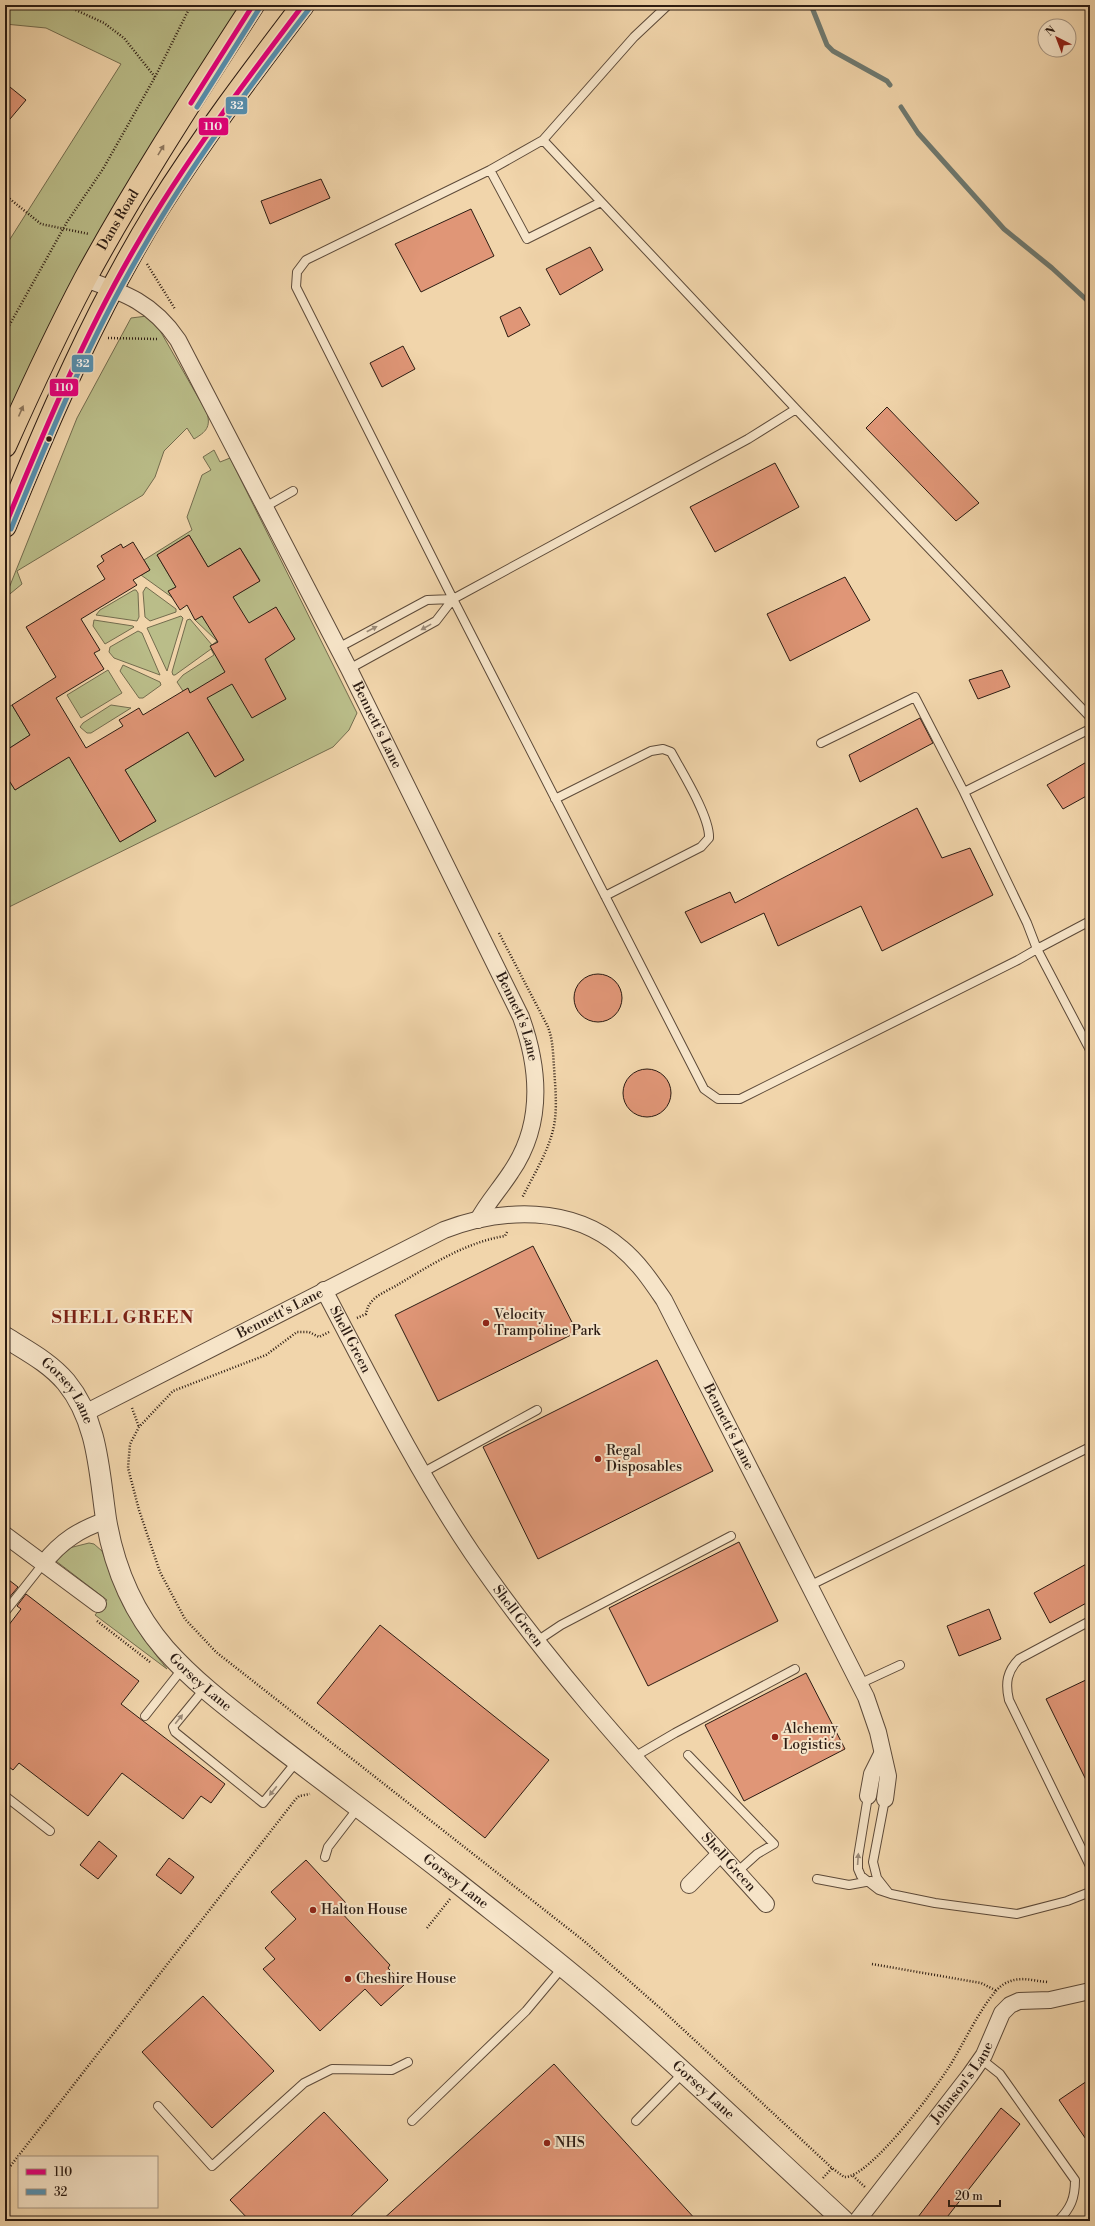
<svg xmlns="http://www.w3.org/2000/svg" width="1095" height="2226" font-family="'Libre Bodoni',serif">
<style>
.green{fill:#babd89;stroke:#736c4e}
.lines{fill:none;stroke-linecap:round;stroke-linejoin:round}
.stream{stroke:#6f7a71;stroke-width:5}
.building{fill:#e09677;stroke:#2c1c13}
.service-casing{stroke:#5d4a39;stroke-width:10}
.minor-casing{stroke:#5d4a39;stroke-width:18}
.tertiary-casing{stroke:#5d4a39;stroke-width:22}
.primary-casing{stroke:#2c1c13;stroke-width:24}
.path{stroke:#2c1c13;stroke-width:2.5;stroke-dasharray:1 2;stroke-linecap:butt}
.service{stroke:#f6e4c8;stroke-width:8}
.minor{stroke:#f6e4c8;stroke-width:16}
.tertiary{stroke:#f6e4c8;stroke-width:20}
.primary{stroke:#f1d5ab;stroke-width:22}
.bus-1-casing{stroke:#f6e4c8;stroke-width:8}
.bus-2-casing{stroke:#f6e4c8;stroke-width:8}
.bus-1{stroke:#e5007d;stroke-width:5}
.bus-2{stroke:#5592b4;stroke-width:5}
.oneway{fill:#8e785f}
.oneway2{fill:#9b8a77}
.bus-dot{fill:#2c1c13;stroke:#f6e4c8;stroke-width:1.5}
.poi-dot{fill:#8f2418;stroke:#f6e4c8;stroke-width:1.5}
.labels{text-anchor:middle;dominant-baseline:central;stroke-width:4;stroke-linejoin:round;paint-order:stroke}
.street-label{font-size:14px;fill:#2c1c13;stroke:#f6e4c8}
.poi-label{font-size:14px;fill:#2c1c13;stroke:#f6e4c8;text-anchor:start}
.district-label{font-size:18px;font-weight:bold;letter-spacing:1px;fill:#7a1f14;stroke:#f6e4c8}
.line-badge{stroke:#f6e4c8;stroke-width:1.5}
.badge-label{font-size:11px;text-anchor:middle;font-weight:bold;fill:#fff}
</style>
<rect width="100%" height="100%" fill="#f1d5ab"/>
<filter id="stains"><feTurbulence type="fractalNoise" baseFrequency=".005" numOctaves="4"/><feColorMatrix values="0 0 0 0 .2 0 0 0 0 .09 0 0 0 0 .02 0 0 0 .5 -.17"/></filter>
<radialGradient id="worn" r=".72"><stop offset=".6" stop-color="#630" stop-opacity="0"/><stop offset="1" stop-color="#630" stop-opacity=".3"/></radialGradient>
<path class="green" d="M5 5H245L40 351 5 417V247L121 64 46 28 5 24Z
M147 316 154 320 207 413C211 427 206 432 194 439L187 428 164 451 155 477 143 495 17 571 22 584 5 598 77 418 131 318Z
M214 450 220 462 230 458 357 713 349 730 333 747 5 909V774L15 790 81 749 72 762 120 842 156 821 125 770 188 732 215 777 244 760 207 698 190 693 188 689 183 691 177 682 183 675 214 655 211 649 175 675H173L172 672 187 620 190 619 212 645 217 641 195 620 202 616 207 624 233 597 260 580 240 548 208 567 189 535 157 555 176 587 169 591 173 598 141 575 150 570 144 560 192 530 187 517 202 475 211 470 203 457Z
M146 587 176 609V612L150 621 145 617 143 592Z
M134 590H136L138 593 139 617 137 621 96 615 100 610Z
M181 616 183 618 167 671 147 628Z
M94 620 133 626 134 627 105 644 93 626Z
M138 631 142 633 160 675 114 658 109 652 110 647Z
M123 665 160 682 161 685 143 698H139L120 671Z
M108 670 122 693 81 718 67 695Z
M12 705 30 735 5 751V709Z
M111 705 131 708 91 733H87L80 727 83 723Z
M89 1543 94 1544 102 1551 123 1605 143 1638 167 1669 95 1615 107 1600 56 1561 69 1548Z"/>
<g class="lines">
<path class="stream" d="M811 5 827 45 833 51 887 81 890 85
M901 107 918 133 1004 229 1052 268 1090 303"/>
</g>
<path class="building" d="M5 83 26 100 5 125Z
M321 179 330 198 270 224 261 201Z
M471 209 494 256 421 292 395 244Z
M590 247 603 270 560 295 546 269Z
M520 307 530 325 508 337 500 317Z
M403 346 415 369 382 387 370 363Z
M887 407 979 503 956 521 866 428Z
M775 463 799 507 715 552 690 507Z
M189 535 208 567 240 548 260 581 233 597 249 623 276 607 295 639 265 659 286 699 252 718 232 684 207 698 244 760 215 777 188 732 125 770 156 821 120 842 69 757 15 790 5 774V751L30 735 12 705 56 677 26 627 105 579 97 566 104 561 101 556 121 544 123 548 133 542 150 570 133 580 137 585 81 619 100 650 94 653 104 669 56 698 86 748 123 726 119 720 139 708 143 715 188 688 190 693 225 672 210 646 218 642 202 616 195 620 187 605 180 610 168 591 176 587 157 555Z
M845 577 870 620 790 661 767 614Z
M1002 670 1010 687 978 699 969 680Z
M920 718 933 743 860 782 849 755Z
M1090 760V794L1063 809 1047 785Z
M917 808 942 858 970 848 993 895 882 951 861 906 778 946 764 913 701 943 685 912 730 892 735 903Z
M574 998a24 24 0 1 1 48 0a24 24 0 1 1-48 0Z
M623 1093a24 24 0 1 1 48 0a24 24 0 1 1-48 0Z
M533 1246 577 1332 438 1401 395 1315Z
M657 1360 713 1471 538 1559 483 1447Z
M739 1542 778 1621 648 1686 609 1608Z
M1090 1562V1601L1050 1623 1034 1593Z
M5 1577 18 1587 8 1599 5 1597Z
M26 1594 139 1681 121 1704 225 1784 211 1803 201 1796 183 1819 122 1773 88 1816 19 1763 13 1770 5 1764V1630L21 1609 17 1606Z
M989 1609 1001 1639 959 1656 947 1626Z
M380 1625 549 1760 485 1838 317 1703Z
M806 1673 845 1749 744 1801 705 1725Z
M1090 1678V1788L1046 1699Z
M99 1841 117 1856 98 1879 80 1865Z
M169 1858 194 1877 181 1894 156 1875Z
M306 1860 346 1903 339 1910 390 1965 388 1968 404 1985 381 2006 365 1989 320 2031 263 1969 275 1959 265 1948 296 1919 271 1892Z
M203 1996 274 2071 212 2128 142 2052Z
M554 2064 697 2221H381Z
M1090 2079V2145L1059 2100Z
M1001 2108 1020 2124 944 2221H915Z
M324 2112 388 2180 346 2221H250L230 2200Z"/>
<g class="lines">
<g class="service-casing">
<path id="service" d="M543 140 634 37 668 5
M490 170 527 239 601 202
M265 507 293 491
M338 648 427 600 453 599
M349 669 436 621 453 599 748 439 796 409
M1090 717 796 409 543 140 490 170 306 260 297 272 296 287 453 599 704 1089 718 1099H740L1018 960 1037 949 1090 1050
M1090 729 964 792 1027 923 1037 949 1090 921
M821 743 915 697 964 792
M555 799 651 751 663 749 671 752C682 772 710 817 709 838L701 847 605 896
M422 1473 537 1410
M809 1586 1090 1447
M5 1612 43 1564
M1090 1621 1019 1659C1007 1671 1005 1683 1009 1700L1090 1866
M537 1641 561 1625 731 1536
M859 1684 900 1665
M205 1688 173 1727 175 1732 263 1803 297 1761
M145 1716 183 1668
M688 1755 774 1844 757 1854 737 1872
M634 1757 675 1733 795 1669
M5 1796 50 1831
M868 1796 858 1857V1869L861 1876 879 1890 891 1894 935 1903 1017 1914 1067 1901 1090 1892
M885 1799 873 1862 877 1878 888 1892
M325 1857 328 1847 358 1808
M817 1879 849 1885 871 1881
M981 2059 1000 2074 1075 2180C1075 2198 1071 2208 1058 2221
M158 2106 212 2166 304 2083 332 2069 392 2070 408 2062
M412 2121 526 2011 562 1968
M636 2121 683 2073"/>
</g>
<g class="minor-casing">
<g id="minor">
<path id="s1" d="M85 279C125 293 153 303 178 340L349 669 521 1017C540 1070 544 1124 511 1172 500 1189 487 1203 478 1220"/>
<path id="s2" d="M324 1290C371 1379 416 1470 472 1553 558 1679 664 1790 766 1904"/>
<path id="s3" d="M85 1413 444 1230C502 1208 572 1205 621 1248 639 1263 651 1281 664 1300L866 1697 878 1732 888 1776 885 1799"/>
<path d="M5 1535 98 1604"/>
<path d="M43 1564C61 1541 80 1529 107 1520"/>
<path d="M868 1796 872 1774 882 1754"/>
<path d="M689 1885 720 1854"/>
<path id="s4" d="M857 2221 970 2075 984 2055 1002 2013 1010 2005 1019 2001 1050 2000 1090 1991"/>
</g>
</g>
<g class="tertiary-casing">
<g id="tertiary">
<path id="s5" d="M5 1337C27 1351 49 1362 66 1382 98 1421 99 1471 106 1519 114 1567 133 1612 165 1649 196 1684 233 1711 270 1740 331 1787 394 1833 455 1881 508 1923 562 1964 612 2008 691 2077 767 2150 844 2221"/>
</g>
</g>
<g class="primary-casing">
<g id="primary">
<path id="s6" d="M5 446C30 390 56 334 85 279 136 185 195 95 253 5"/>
<path d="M5 526C49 418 96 309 157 210 202 138 252 72 303 5"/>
</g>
</g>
<path class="path" d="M155 77 191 5
M5 195 41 224 89 234
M147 264 175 309
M5 333 67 222 103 169 155 77 124 38 104 23 65 5
M108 338 157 339
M499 933 548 1027C553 1040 553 1054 554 1067 555 1084 557 1102 555 1119 552 1146 534 1174 522 1198
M357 1318 366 1314C367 1308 369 1304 373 1300 380 1293 391 1289 399 1284 432 1264 467 1242 505 1236L507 1232
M329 1332 319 1337 309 1332H297L266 1355 173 1391 139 1427 130 1444 128 1468 139 1510 160 1572 185 1619 216 1652 584 1941 660 2008 832 2168 844 2177C869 2179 935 2089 949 2067 962 2047 986 1995 1004 1984 1020 1975 1031 1981 1048 1982
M132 1408 139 1427
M97 1621 150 1662
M427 1928 450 1899
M872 1964 981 1983 997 1991
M5 2173 295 1800 299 1796 310 1794
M853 2176 865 2187
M823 2178 832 2168"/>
<use href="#service" class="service"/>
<use href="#minor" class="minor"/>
<use href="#tertiary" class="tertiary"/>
<use href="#primary" class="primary"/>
<g class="bus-1-casing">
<path id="bus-1" d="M191 103 253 5
M5 526C44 431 84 335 136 246 185 161 244 83 303 5"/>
</g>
<g class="bus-2-casing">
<path id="bus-2" d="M197 107 259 9
M11 529C50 434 90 338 142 250 191 165 249 87 309 9"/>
</g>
<use href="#bus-1" class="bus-1"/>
<use href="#bus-2" class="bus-2"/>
</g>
<defs><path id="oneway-solid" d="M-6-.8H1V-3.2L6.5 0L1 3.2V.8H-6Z"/></defs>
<g class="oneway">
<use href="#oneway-solid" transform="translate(161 150) rotate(-59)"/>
<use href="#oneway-solid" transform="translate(21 411) rotate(-66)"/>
</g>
<g class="oneway2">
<use href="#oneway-solid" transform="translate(426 627) rotate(151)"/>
<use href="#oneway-solid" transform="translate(372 629) rotate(-28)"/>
<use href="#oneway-solid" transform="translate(179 1719) rotate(-51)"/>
<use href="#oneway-solid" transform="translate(273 1791) rotate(129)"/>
<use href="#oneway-solid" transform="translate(858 1859) rotate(-86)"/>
</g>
<circle class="bus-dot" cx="49" cy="439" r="3.5"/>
<g class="poi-dot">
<circle cx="486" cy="1323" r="4"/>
<circle cx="598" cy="1459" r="4"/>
<circle cx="775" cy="1737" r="4"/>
<circle cx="313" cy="1910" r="4"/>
<circle cx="348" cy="1979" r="4"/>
<circle cx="547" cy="2143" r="4"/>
</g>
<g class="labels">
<g class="street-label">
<text stroke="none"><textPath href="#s6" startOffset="253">Dans Road</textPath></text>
<text stroke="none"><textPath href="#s1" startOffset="547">Bennett's Lane</textPath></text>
<text stroke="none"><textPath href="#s1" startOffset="871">Bennett's Lane</textPath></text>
<text stroke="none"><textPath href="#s3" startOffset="219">Bennett's Lane</textPath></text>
<text stroke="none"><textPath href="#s2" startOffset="56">Shell Green</textPath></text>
<text stroke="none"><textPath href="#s5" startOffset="84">Gorsey Lane</textPath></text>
<text stroke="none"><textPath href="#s3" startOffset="800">Bennett's Lane</textPath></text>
<text stroke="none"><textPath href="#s2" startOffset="380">Shell Green</textPath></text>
<text stroke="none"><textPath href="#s5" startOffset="414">Gorsey Lane</textPath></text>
<text stroke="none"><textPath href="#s2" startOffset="704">Shell Green</textPath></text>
<text stroke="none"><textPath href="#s5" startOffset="738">Gorsey Lane</textPath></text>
<text stroke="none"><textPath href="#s4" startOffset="174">Johnson's Lane</textPath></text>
<text stroke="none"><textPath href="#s5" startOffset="1062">Gorsey Lane</textPath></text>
</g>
<g class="poi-label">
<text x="494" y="1315">Velocity<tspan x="494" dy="16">Trampoline Park</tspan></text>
<text x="606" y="1451">Regal<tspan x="606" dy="16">Disposables</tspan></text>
<text x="783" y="1729">Alchemy<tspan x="783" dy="16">Logistics</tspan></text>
<text x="321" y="1910">Halton House</text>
<text x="356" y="1979">Cheshire House</text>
<text x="555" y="2143">NHS</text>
</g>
<g class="district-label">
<text x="123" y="1317">SHELL GREEN</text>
</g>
</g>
<g class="line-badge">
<rect x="225" y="96" width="23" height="19" rx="4" fill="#5592b4"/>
<rect x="198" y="117" width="31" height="19" rx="4" fill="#e5007d"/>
<rect x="71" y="354" width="23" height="19" rx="4" fill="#5592b4"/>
<rect x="49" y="378" width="30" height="19" rx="4" fill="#e5007d"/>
</g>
<g class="badge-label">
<text x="237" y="109">32</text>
<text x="213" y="130">110</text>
<text x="83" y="367">32</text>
<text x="64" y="391">110</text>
</g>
<rect width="1095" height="2226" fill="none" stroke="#f1d5ab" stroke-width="20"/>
<rect x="6" y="6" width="1083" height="2214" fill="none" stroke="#2c1c13" stroke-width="2"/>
<rect x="10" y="10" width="1075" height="2206" fill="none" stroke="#2c1c13"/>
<rect x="18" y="2156" width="140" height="52" fill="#f6e4c8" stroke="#a59480"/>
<rect x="26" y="2169" width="20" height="6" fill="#e5007d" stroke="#a59480"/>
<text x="54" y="2176" font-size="12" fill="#2c1c13">110</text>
<rect x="26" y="2189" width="20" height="6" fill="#5592b4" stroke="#a59480"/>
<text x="54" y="2196" font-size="12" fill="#2c1c13">32</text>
<g transform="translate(1057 38) rotate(318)"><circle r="19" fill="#f6e4c8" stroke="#a59480"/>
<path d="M0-3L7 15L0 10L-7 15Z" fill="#8f2418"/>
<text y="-6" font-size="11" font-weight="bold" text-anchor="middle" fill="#2c1c13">N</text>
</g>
<path d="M949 2200v6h51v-6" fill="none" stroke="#2c1c13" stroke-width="2"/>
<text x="955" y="2200" font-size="12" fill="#2c1c13" stroke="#f6e4c8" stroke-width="3" paint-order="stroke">20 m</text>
<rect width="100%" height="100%" filter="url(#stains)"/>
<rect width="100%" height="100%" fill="url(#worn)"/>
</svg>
